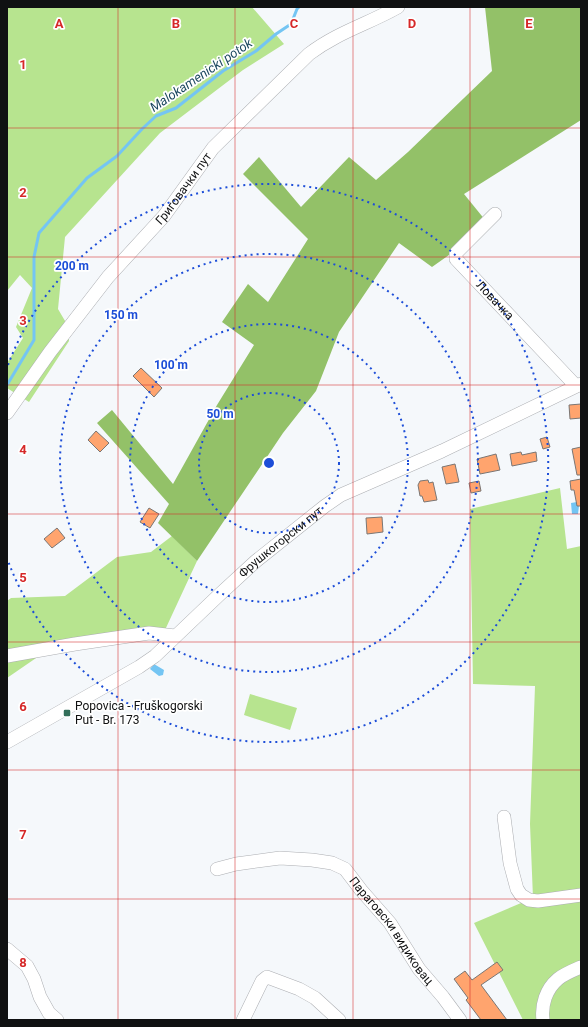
<svg xmlns="http://www.w3.org/2000/svg" width="588" height="1027" font-family="Roboto,sans-serif">
<style>
.green{fill:#b7e48f}
.forest{fill:#93c168}
.water{fill:#74c5f3}
.lines{fill:none;stroke-linecap:round;stroke-linejoin:round}
.stream{stroke:#74c5f3;stroke-width:3}
.building{fill:#ffa46e;stroke:#7a7674}
.minor-casing{stroke:#acaeb2;stroke-width:14}
.minor{stroke:#fff;stroke-width:13}
.grid{fill:none;stroke:#d62828;stroke-width:1;stroke-opacity:0.55}
.ring{fill:none;stroke:#1d4ed8;stroke-width:2;stroke-dasharray:2 4}
.poi-dot{fill:#326e59;stroke:#fff;stroke-width:1.5}
.labels{text-anchor:middle;dominant-baseline:central;stroke-width:3.5;stroke-linejoin:round;paint-order:stroke}
.street-label{font-size:12px;fill:#101112;stroke:#fff}
.poi-label{font-size:12px;fill:#101112;stroke:#fff;text-anchor:start}
.water-label{font-size:13px;font-style:italic;fill:#1a475e;stroke:#fff}
.grid-label{font-size:13px;text-anchor:middle;font-weight:bold;fill:#d62828;stroke:#fff;stroke-width:3.5;stroke-linejoin:round;paint-order:stroke}
.centre{fill:#1d4ed8;stroke:#fff;stroke-width:2}
.ring-label{font-size:12px;text-anchor:middle;font-weight:bold;fill:#1d4ed8;stroke:#fff;stroke-width:3.5;stroke-linejoin:round;paint-order:stroke}
</style>
<rect width="100%" height="100%" fill="#f5f8fb"/>
<path class="green" d="M7 7H252L284 44 243 70 160 133 65 237 58 309 68 326 69 341 29 402 7 388V363L23 338 16 327 32 288 20 275 7 291Z
M560 488 567 549 581 546V1020H523L474 923 533 898 530 824 535 686 473 684 470 509Z
M172 536 197 561 165 630 55 645 7 678V601L11 598 65 596 117 557 151 552Z
M250 694 297 708 290 730 244 715Z"/>
<path class="forest" d="M485 7H581V120L464 194 490 226 432 267 399 243 339 332 316 391 283 433 197 561 158 523 169 504 97 423 112 410 173 484 217 405 254 345 222 322 248 284 268 302 308 239 243 174 259 157 301 207 349 157 376 180 408 152 492 71Z"/>
<path class="water" d="M577 502V506H579L578 514H572L571 503Z
M154 664 164 670 163 675 159 676 150 669Z"/>
<g class="lines">
<path class="stream" d="M7 385 34 340V257L39 233 87 178 117 156 142 129 156 116 176 108 223 71 256 51 276 34 291 24 297 9 299 7"/>
</g>
<path class="building" d="M141 368 162 388 154 397 133 376Z
M581 404V418L570 419 569 405Z
M96 431 109 443 100 452 88 440Z
M547 437 550 447 543 449 540 439Z
M581 447V475H577L572 449Z
M521 452 522 455 536 452 537 461 512 466 510 454Z
M496 454 500 470 480 474 477 459Z
M455 464 459 482 446 484 442 467Z
M581 479V506H577L574 490H571L570 481Z
M428 480 429 483 433 482 437 500 424 502 422 496H420L418 485 420 481Z
M479 481 481 491 471 493 469 483Z
M149 508 159 514 150 528 140 522Z
M382 517 383 532 367 534 366 518Z
M57 528 65 538 52 548 44 539Z
M497 962 503 970 481 985 507 1020H481L466 1000 468 998 454 979 465 971 472 980Z"/>
<g class="lines">
<g class="minor-casing">
<g id="minor">
<path id="s1" d="M495 214 456 253V259L576 386"/>
<path id="s2" d="M7 413 50 352 108 277 164 216 213 148 309 54C338 32 368 24 398 7"/>
<path d="M7 656 75 644 149 633 175 636"/>
<path id="s3" d="M7 742 139 667 155 656 219 595 256 561 325 506 341 495 442 451 581 384"/>
<path d="M504 817 510 863 517 889 521 895 529 900 538 901 581 895"/>
<path id="s4" d="M217 869 236 864 280 858 312 860 332 863 345 869 361 890 390 923 419 969 443 997 460 1020"/>
<path d="M7 949 27 966 34 979 40 997 49 1013 57 1020"/>
<path d="M243 1020 262 981 267 977 299 989 315 998 339 1020"/>
<path d="M543 1020C541 1005 546 989 558 979 564 974 574 970 581 967"/>
</g>
</g>
<use href="#minor" class="minor"/>
</g>
<path class="grid" d="M118 7V1020M235 7V1020M353 7V1020M470 7V1020M7 128H581M7 257H581M7 385H581M7 514H581M7 642H581M7 770H581M7 899H581"/>
<g class="ring">
<circle cx="269" cy="463" r="70"/>
<circle cx="269" cy="463" r="139"/>
<circle cx="269" cy="463" r="209"/>
<path d="M8 365A279 279 0 1 1 8 561"/>
</g>
<rect class="poi-dot" x="63" y="709" width="8" height="8" rx="2"/>
<g class="labels">
<g class="street-label">
<text stroke="none"><textPath href="#s2" startOffset="286">Григовачки пут</textPath></text>
<text stroke="none"><textPath href="#s1" startOffset="118">Ловачка</textPath></text>
<text stroke="none"><textPath href="#s3" startOffset="341">Фрушкогорски пут</textPath></text>
<text stroke="none"><textPath href="#s4" startOffset="208">Параговски видиковац</textPath></text>
</g>
<g class="poi-label">
<text x="75" y="706">Popovica - Fruškogorski<tspan x="75" dy="14">Put - Br. 173</tspan></text>
</g>
<g class="water-label">
<text transform="translate(201 75) rotate(-34)">Malokamenicki potok</text>
</g>
</g>
<g class="grid-label">
<text x="59" y="28">A</text>
<text x="176" y="28">B</text>
<text x="294" y="28">C</text>
<text x="412" y="28">D</text>
<text x="529" y="28">E</text>
<text x="23" y="69">1</text>
<text x="23" y="197">2</text>
<text x="23" y="325">3</text>
<text x="23" y="454">4</text>
<text x="23" y="582">5</text>
<text x="23" y="711">6</text>
<text x="23" y="839">7</text>
<text x="23" y="967">8</text>
</g>
<circle cx="269" cy="463" r="6" class="centre"/>
<g class="ring-label">
<text x="72" y="270">200 m</text>
<text x="121" y="319">150 m</text>
<text x="171" y="369">100 m</text>
<text x="220" y="418">50 m</text>
</g>
<rect width="588" height="1027" fill="none" stroke="#101112" stroke-width="16"/>
</svg>
